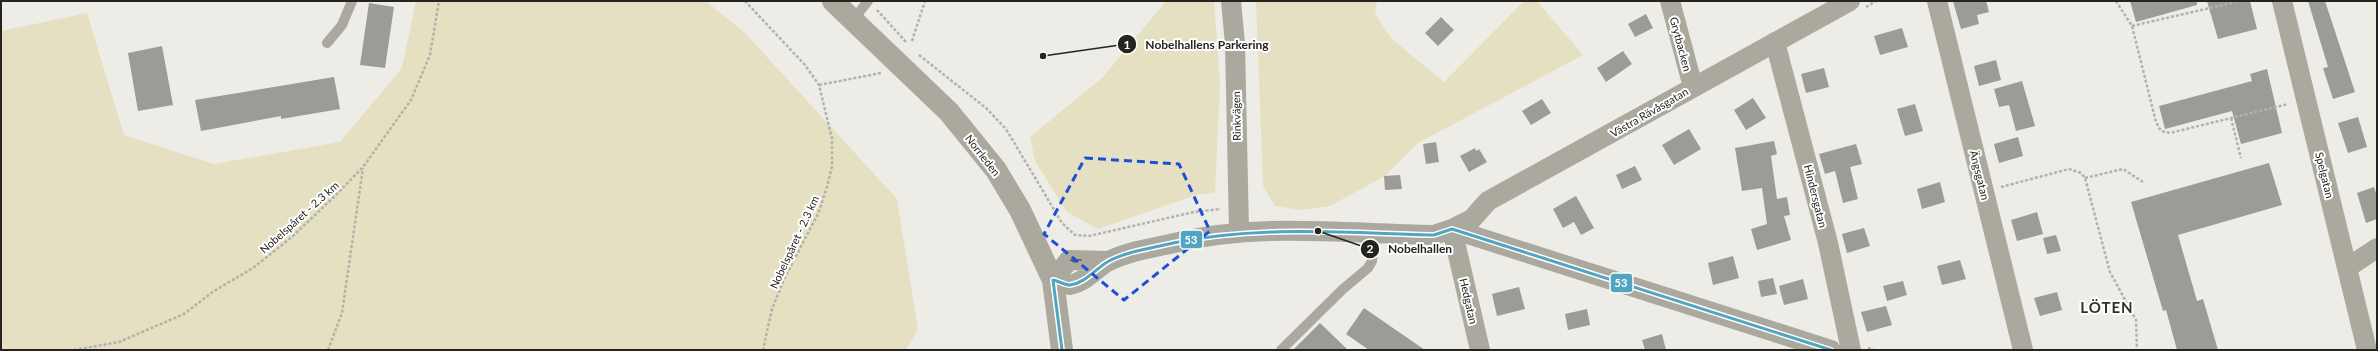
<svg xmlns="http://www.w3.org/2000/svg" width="2378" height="351" font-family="Lato,sans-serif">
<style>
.green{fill:#e6e0c2}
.building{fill:#9d9b96}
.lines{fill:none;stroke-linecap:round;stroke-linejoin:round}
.path{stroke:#b3b2aa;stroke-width:2.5;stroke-dasharray:3 2;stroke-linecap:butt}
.service{stroke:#aba99e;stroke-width:10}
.minor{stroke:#aba99e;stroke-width:20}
.tertiary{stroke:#aba99e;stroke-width:22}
.bus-1-casing{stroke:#fff;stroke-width:6}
.bus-1{stroke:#51a5c1;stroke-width:3}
.oneway{fill:#616058}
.marked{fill:none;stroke:#1d4ed8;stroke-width:3;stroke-dasharray:8 5;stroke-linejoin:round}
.labels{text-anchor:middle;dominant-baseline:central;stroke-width:4;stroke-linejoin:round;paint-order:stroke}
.street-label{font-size:11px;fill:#25241f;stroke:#fff}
.district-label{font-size:15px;font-weight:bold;letter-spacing:1px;fill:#323026;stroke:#fff}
.leader{fill:none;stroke:#25241f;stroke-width:1.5}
.callout-dot{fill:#25241f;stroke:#fff;stroke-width:1.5}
.mark-label{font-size:12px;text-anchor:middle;font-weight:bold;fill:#fff}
.callout-label{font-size:12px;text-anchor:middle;font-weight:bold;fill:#25241f;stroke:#fff;stroke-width:4;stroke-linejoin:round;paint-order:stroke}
.line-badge{stroke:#fff;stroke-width:1.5}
.badge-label{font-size:11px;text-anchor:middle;font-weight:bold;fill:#fff}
</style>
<rect width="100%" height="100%" fill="#eeece6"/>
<path class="green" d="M416 1H706L745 33 897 199 918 329 906 350H1V31L87 13 124 135 214 164 340 142 402 68Z
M1166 1H1214L1220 84 1215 192 1196 195 1098 229 1067 212 1035 161 1030 137 1103 77Z
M1256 1H1377L1375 14 1392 39 1444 82 1524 1H1537L1583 55 1418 143 1385 176 1330 206 1302 210 1275 206 1263 186Z"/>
<path class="building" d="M1953 1H1986L1989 12 1977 15 1979 24 1961 29Z
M2130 1H2197V5L2136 22Z
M2207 1H2250L2257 29 2218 39Z
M2308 1H2325L2355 92 2333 99 2323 68 2328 67Z
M369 3 394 7 385 68 360 65Z
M1646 14 1653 28 1635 37 1628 24Z
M1441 17 1454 30 1438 46 1425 33Z
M1902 28 1908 47 1880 55 1874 36Z
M162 46 173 105 138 111 128 53Z
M1623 51 1632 64 1606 82 1597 68Z
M1996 60 2001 80 1979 86 1974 66Z
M1824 68 1829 87 1806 93 1801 74Z
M2267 69 2282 133 2241 144 2232 111 2165 129 2159 106 2252 81 2250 74Z
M334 77 340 109 281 119V116L201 131 195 100Z
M2022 81 2035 126 2016 131 2009 105 1999 107 1994 89Z
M1753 98 1766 118 1746 130 1734 110Z
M1542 99 1551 113 1531 125 1522 111Z
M1915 104 1923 131 1905 136 1897 109Z
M2358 117 2367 147 2348 153 2338 123Z
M1689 129 1701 149 1674 165 1662 145Z
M2018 137 2023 156 1999 163 1994 144Z
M1774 141 1777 154 1771 156 1777 199 1787 197 1790 215 1784 216 1791 240 1757 250 1751 229 1767 224 1762 188 1742 191 1735 148Z
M1436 142 1439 162 1426 164 1423 144Z
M1856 144 1862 164 1850 167 1858 199 1843 203 1835 171 1825 174 1819 154Z
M1475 148 1476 151 1479 149 1487 162 1469 172 1460 156Z
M2269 163 2282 205 2178 235 2197 301 2203 299 2218 350H2177L2166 310 2163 311 2131 202Z
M1635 166 1642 180 1622 189 1616 175Z
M1400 175 1402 189 1385 190 1384 176Z
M1940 182 1945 202 1922 209 1917 189Z
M2374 187 2377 196V219L2366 223 2357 193Z
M1576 196 1594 228 1581 235 1574 222 1563 228 1553 209Z
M2037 212 2043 234 2017 241 2011 220Z
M1864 228 1870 246 1847 253 1842 234Z
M2056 235 2061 251 2047 254 2043 238Z
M1733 256 1739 278 1713 285 1708 263Z
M1960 260 1966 279 1942 285 1937 266Z
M1773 278 1777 294 1761 297 1758 281Z
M1803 279 1808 299 1784 305 1779 286Z
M1903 281 1907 295 1887 301 1883 286Z
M1519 287 1525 309 1497 316 1492 294Z
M2057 292 2062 310 2040 316 2034 298Z
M1886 306 1892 325 1867 332 1861 312Z
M1364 308 1425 350H1369L1346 334Z
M1587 309 1590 325 1568 330 1565 314Z
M1320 323 1348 350H1293Z
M1662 334 1666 350H1645L1642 340Z"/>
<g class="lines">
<path class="path" d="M745 1 805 65 819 85 832 139V166L827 187 818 214 785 277 772 309 763 350
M2116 1 2132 26 2156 122 2161 131 2170 133 2288 104
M1866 7 1876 1
M877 10 906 42
M2132 26 2240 1
M912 41 925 1
M919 55 986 108 1006 129 1062 223 1075 235 1089 236 1194 212 1221 209
M819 85 881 73
M2231 118 2241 158
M2085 178 2123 169 2143 182
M2001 187 2069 169 2081 173 2085 178 2110 272 2136 320 2137 350
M1868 348 1875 350
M74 350 119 342 184 314 214 291 253 268 293 236 337 194 363 167 411 100 430 55 439 1
M328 350 342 313 363 168"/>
<path class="service" d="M853 20 868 1
M327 43 342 25 352 1
M1281 350 1343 289 1368 268 1372 261 1375 233"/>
<path class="minor" d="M1231 1 1235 44 1239 231
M1670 1 1693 87
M1937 1 2023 350
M2282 1 2367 350
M1775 42 1828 243 1851 350
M1109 261 1069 260 1053 280C1058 281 1066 285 1070 285 1086 282 1096 268 1109 261 1129 251 1153 248 1174 243 1260 222 1346 234 1434 235L1452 229 1831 350
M2347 268 2377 248
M1480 350 1452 229 1472 219 1488 201 1850 1"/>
<path class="tertiary" d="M833 1 949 112 996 170 1020 210 1053 280 1062 350"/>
<g class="bus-1-casing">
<path id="bus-1" d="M1062 350 1053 280C1058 281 1065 285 1070 285 1086 283 1096 268 1109 261 1128 251 1152 248 1173 243 1260 225 1347 233 1434 235L1452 229 1831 350"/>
</g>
<use href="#bus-1" class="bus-1"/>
</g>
<defs><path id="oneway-solid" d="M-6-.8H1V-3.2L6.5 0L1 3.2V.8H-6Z"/></defs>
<use class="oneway" href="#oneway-solid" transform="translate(1076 260) rotate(177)"/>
<path class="marked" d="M1085 158 1179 164 1210 231 1124 300 1044 234Z"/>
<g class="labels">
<g class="street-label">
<text transform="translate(1681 44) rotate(75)">Grytbacken</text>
<text transform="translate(1649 112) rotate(-30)">Västra Rävåsgatan</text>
<text transform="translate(1236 116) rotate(-91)">Rinkvägen</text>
<text transform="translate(983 155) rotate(52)">Norrleden</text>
<text transform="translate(1980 175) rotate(76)">Ängsgatan</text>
<text transform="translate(2325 175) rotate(76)">Spelgatan</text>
<text transform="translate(1816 196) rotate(76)">Hindersgatan</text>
<text transform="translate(299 217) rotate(-42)">Nobelspåret - 2.3 km</text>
<text transform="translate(794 242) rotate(-65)">Nobelspåret - 2.3 km</text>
<text transform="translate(1469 301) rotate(77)">Hedgatan</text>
</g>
<g class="district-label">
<text x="2107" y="307">LÖTEN</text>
</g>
</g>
<path class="leader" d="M1043 56L1127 44M1318 231L1370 249"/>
<g class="callout-dot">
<circle cx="1043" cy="56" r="4"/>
<circle cx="1318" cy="231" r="4"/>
<circle cx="1127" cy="44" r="10"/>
<circle cx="1370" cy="249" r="10"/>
</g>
<g class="mark-label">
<text x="1127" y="49">1</text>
<text x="1370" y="253">2</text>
</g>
<g class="callout-label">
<text x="1207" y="49">Nobelhallens Parkering</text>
<text x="1420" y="253">Nobelhallen</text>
</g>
<g class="line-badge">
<rect x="1180" y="230" width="23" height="19" rx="4" fill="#51a5c1"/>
<rect x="1610" y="273" width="23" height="20" rx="4" fill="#51a5c1"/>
</g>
<g class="badge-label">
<text x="1191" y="244">53</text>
<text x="1621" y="287">53</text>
</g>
<rect width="2378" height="351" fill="none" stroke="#25241f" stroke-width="4"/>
</svg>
